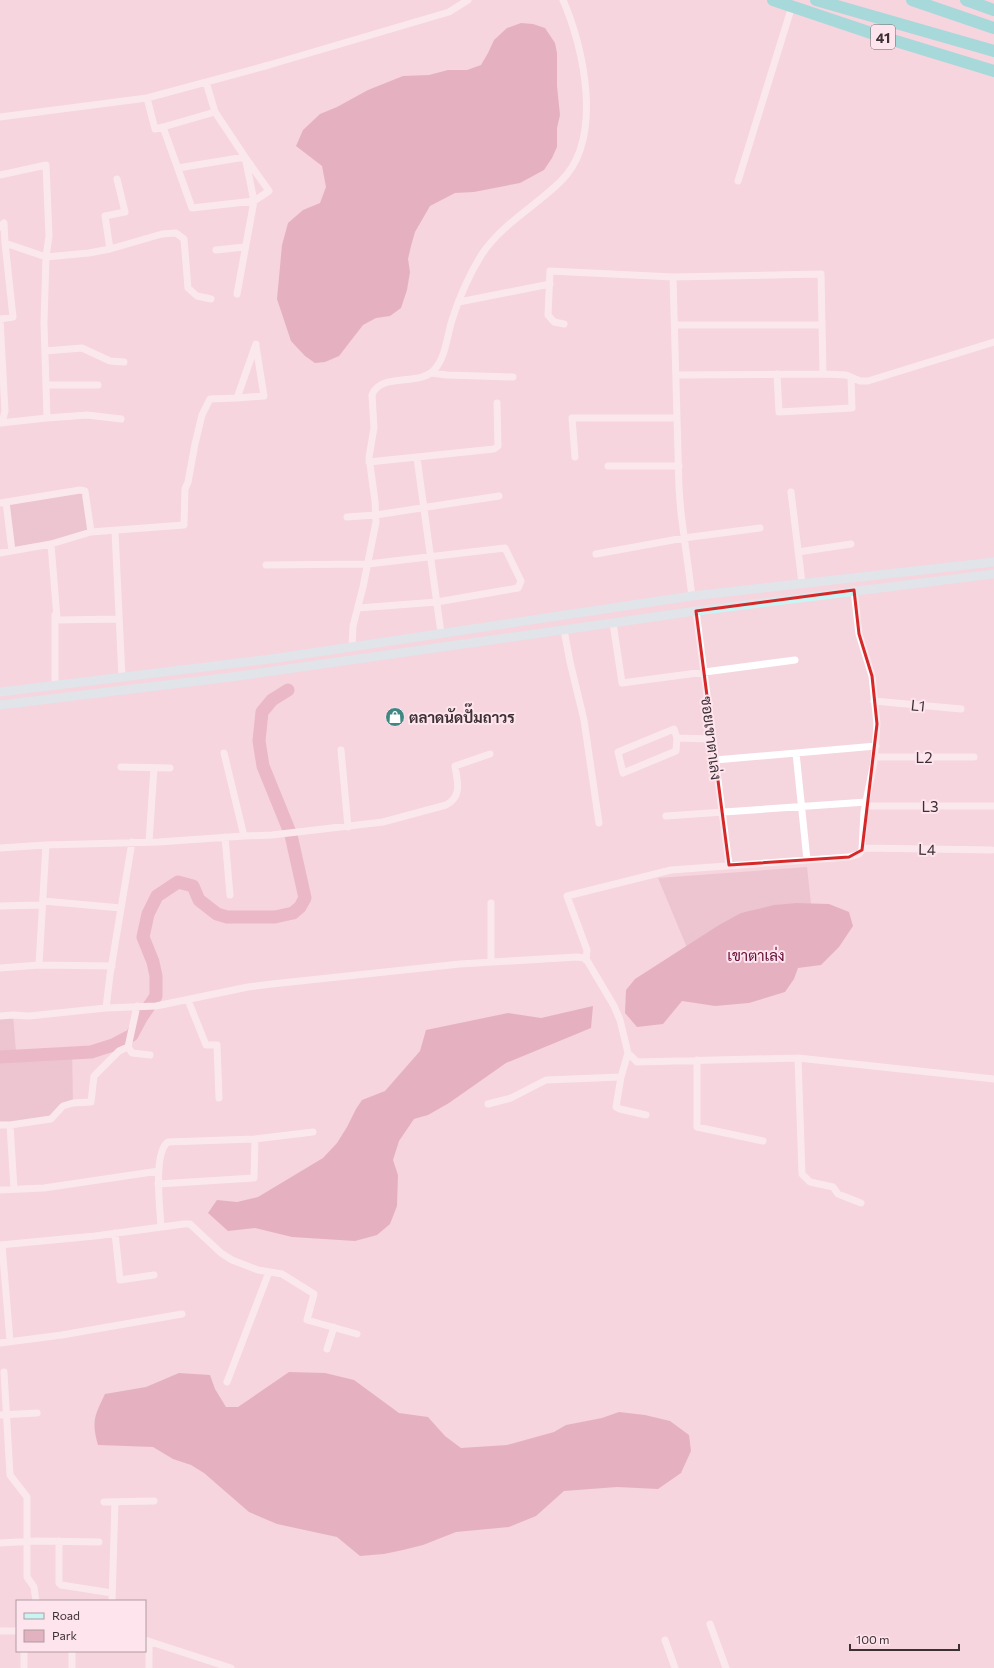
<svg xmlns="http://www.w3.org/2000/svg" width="994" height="1668" font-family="Commissioner,Sarabun,sans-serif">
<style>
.green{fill:#e2b2c1}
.forest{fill:#d0869e}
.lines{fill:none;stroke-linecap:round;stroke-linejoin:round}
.river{stroke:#de94ac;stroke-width:13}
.street{stroke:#fff;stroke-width:7}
.secondary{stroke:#c8f5f3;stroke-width:9}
.highway{stroke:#48ddd6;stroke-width:12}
.marked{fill:none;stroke:#d62828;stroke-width:3;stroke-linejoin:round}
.labels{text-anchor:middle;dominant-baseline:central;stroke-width:4;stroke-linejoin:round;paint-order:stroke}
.shield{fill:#fee4ec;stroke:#76666b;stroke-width:1}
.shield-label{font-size:14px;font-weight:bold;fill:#3c3034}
.street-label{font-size:15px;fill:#3c3034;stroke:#fee4ec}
.poi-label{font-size:15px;font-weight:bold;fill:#3c3034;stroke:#fee4ec;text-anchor:start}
.park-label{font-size:15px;fill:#640b35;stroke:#fee4ec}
</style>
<rect width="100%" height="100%" fill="#f5d5de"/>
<path class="green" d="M85 491 91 532 12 551 6 502Z
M807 867 812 913 690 955 658 878Z
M13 1015 16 1052 72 1051 73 1103 51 1119 0 1125V1016Z"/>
<path class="forest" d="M521 23 533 24 545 28 555 43 557 53V86L560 115 557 128V147L552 158 544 170 520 183 474 192 455 193 430 206 415 232 411 246 408 259 410 272 407 290 401 308 390 316 376 318 363 325 339 356 325 362 315 363 305 356 291 341 277 299 282 245 288 223 303 210 320 203 326 187 322 166 296 146 303 130 320 114 337 107 368 90 403 76 429 75 448 70H467L481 65 488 53 494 40 507 28Z
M796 903 829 904 849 912 853 926 839 947 821 965 798 968 794 979 785 992 749 1003 715 1006 682 1001 663 1024 637 1027 625 1013 626 990 635 979 719 925 741 913 774 905Z
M593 1006 591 1028 506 1063 449 1103 428 1115 414 1119 399 1141 393 1160 398 1175 397 1206 390 1224 377 1235 355 1241 292 1237 255 1228 228 1231 208 1213 217 1200 237 1202 258 1197 323 1158 337 1143 347 1127 356 1109 362 1100 385 1091 420 1051 426 1030 508 1013 541 1018Z
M289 1372 325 1373 354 1380 399 1413 428 1417 445 1436 461 1448 507 1445 554 1432 566 1425 602 1418 619 1412 645 1415 670 1421 689 1435 691 1451 681 1473 658 1489 617 1487 564 1491 536 1516 509 1527 456 1532 423 1545 403 1550 384 1554 360 1556 337 1537 277 1524 249 1512 204 1473 191 1465 173 1459 153 1447 98 1445C91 1421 95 1415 105 1394L146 1387 179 1373 210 1375 215 1389 226 1407H238Z"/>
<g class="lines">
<path class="river" d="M0 1057 91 1052 113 1045 132 1035 141 1018 156 996V976L153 962 143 937 148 914 157 896 178 882 193 886 199 900 217 914 227 917H275L293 913 300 907 305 898 291 835 263 766 259 741 262 712 272 700 288 690"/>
<path class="street" d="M147 98 155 129 163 127 192 208 254 201 237 294
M0 117 147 98 269 65 449 12 468 0
M163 127 215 112
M178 168 245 157 269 191 254 201 245 157 215 112 206 82
M0 175 46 165 49 236 46 257 5 243 13 317 0 319
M738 181 792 6
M0 227 4 223 5 243
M110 249 105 216 125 212 117 179
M216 250 245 247
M673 277 679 488 681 513 692 596
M459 302 550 284
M0 319 5 411 2 423
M564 324 554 322 548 315 550 271 673 277 821 274 823 374
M675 325H822
M45 351 82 348 110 361 124 362
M431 373 447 375 513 377
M777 374 779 412 852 408 851 377
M676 375 823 374 846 375 860 381H868L994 342
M46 385H98
M237 398 264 396 256 346
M47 418 87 415 121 419
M0 423 47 418 44 323 46 257 89 253 110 249 162 234 176 233 184 239 188 288 197 296 211 299
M575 457 572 418H677
M417 458 441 633
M369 462 494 449 498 446 497 403
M608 466H679
M791 492 802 583
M6 502 12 551
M0 503 80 490 85 491 91 532
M347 517 376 515 499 496
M115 531 122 677
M51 544 57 618 59 620 119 619
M798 552 851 544
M0 553 51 544 91 532 184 525 185 489 188 482 195 444 202 415 210 399 237 398 256 344
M596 554 684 538 760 528
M266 565 368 564 505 548 521 581 518 588 437 602 358 608
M696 611 729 865
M613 623 622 683 795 660
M564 630 570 662 584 720 599 823
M352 647 353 626 363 587 376 522 375 501 369 457 374 428 372 395C380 372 421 387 435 369 446 356 447 336 452 320 459 298 469 275 482 254 502 224 536 206 561 181 604 139 584 48 563 0
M55 685V615
M874 701 961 709
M677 738 676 751 623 773 618 752 674 729 677 738 713 739
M341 750 348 827
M224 753 244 836
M796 753 807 860
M875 757H974
M715 760 876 746
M121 767 170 768
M866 806H994
M666 816 866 802
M225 837 230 895
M149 842 154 768
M0 848 46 845 159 842 244 836 272 835 383 822 446 805C463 796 457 781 455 766L490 754
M862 848 992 850
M43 901 121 908
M0 906 42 905
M586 960 587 950 567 896 671 870 849 857 859 854 862 850 864 812 874 762 877 724 872 676 859 634 854 590
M491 962V903
M39 965 46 845
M0 968 39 965 112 966
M188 1000 206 1045H217L219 1098
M106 1008 110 975 132 842
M0 1016 13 1015 29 1016 106 1008 156 1006 248 987 272 984 460 964 577 957 584 958 588 962 614 1006 620 1020 628 1053 637 1062 798 1058 994 1079
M128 1047 132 1053 150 1055
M798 1058 802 1174 810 1182 833 1187 838 1194 861 1203
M697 1060V1127L763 1141
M621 1077 616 1107 620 1109 646 1115
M488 1104 511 1098 546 1080 621 1077 628 1053
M0 1125H10L51 1119 63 1106 73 1103 91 1102 94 1076 119 1051 128 1047 137 1006
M10 1125 14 1189
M158 1184 254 1178 255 1139
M0 1190 44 1188 159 1171
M161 1226C160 1209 153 1152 168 1142L255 1139 313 1132
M115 1233 120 1280 154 1275
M0 1245 95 1236 184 1224H190L221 1253 232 1260 258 1270 282 1274 314 1294 307 1320 357 1334
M2 1245 10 1341
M0 1343 62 1335 182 1314
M327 1349 334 1327
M4 1372 10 1475 27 1497V1577L34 1587 36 1601
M227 1382 269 1272
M0 1415 37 1413
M104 1502 154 1501
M59 1541V1583L61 1585 112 1593
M0 1543 37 1541 99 1542
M112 1601 115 1502
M710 1624 726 1668
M0 1631H17
M145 1640 231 1668
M665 1640 675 1668
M149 1642V1668
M72 1651V1668
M24 1668V1651"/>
<path class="secondary" d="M0 692 271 659 692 596 994 562
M0 705 231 677 696 611 994 574"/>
<path class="highway" d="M773 0 886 38 994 71
M816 0 994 51
M912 0 994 28
M966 0 994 10"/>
</g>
<path d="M0 0H994V1668H0ZM854 590 859 634 872 676 877 724 862 850 849 857 729 865 696 611Z" fill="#f5d5de" fill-opacity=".55" fill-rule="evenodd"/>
<path class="marked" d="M854 590 859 634 872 676 877 724 862 850 849 857 729 865 696 611Z"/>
<defs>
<g id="shop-disc" transform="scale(1)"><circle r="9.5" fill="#408783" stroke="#fee4ec"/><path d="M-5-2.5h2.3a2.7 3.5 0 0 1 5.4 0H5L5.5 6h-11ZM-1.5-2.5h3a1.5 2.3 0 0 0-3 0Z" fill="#fff"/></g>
</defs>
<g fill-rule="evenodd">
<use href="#shop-disc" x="395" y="717"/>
</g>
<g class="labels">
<rect class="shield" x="871" y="25" width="24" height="24" rx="3"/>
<g class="shield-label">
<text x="883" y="37">41</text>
</g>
<g class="street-label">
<text transform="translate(918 705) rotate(6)">L1</text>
<text transform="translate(712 738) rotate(83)">ซอยเขาตาเล่ง</text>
<text x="924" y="757">L2</text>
<text x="930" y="806">L3</text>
<text transform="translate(927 849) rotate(1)">L4</text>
</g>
<g class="poi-label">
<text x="409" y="717">ตลาดนัดปั๊มถาวร</text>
</g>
<g class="park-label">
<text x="756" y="955">เขาตาเล่ง</text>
</g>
</g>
<rect x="16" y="1600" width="130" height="52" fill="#fee4ec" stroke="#b09ca2"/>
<rect x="24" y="1613" width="20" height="6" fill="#c8f5f3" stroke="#b09ca2"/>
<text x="52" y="1620" font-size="12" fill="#3c3034">Road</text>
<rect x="24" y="1630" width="20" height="12" fill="#e2b2c1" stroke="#b09ca2"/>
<text x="52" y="1640" font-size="12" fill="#3c3034">Park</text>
<path d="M850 1644v6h109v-6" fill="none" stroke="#3c3034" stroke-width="2"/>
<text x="856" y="1644" font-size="12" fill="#3c3034" stroke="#fee4ec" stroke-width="3" paint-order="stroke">100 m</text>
</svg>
